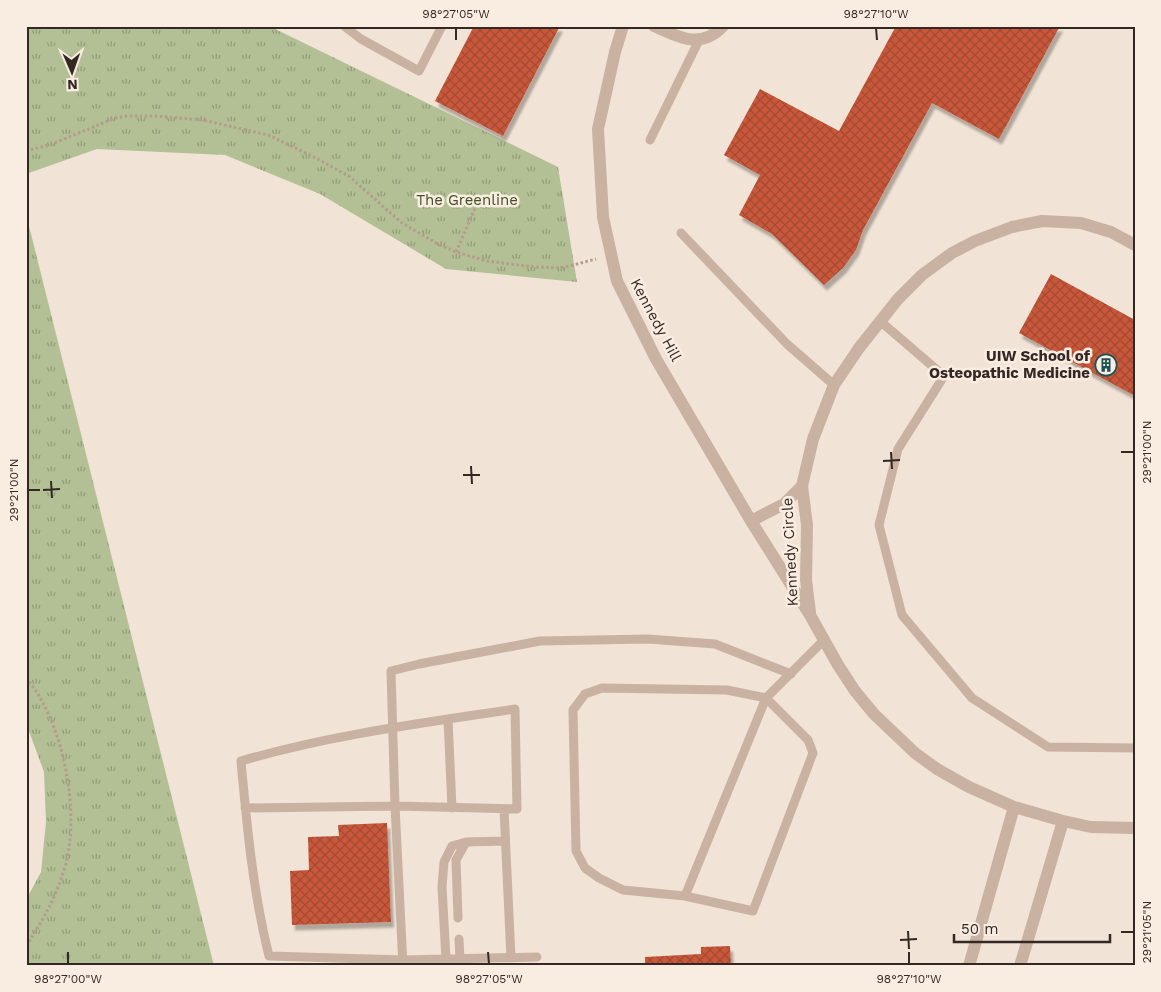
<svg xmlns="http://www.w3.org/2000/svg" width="1161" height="992" font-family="'Work Sans',sans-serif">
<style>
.park{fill:url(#park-tufts)}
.building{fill:url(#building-cross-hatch);filter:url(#shadow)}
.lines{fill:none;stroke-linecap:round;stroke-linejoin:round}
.path{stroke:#b49c8c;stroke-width:3;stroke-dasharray:2.5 2.5;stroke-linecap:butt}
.lane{stroke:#c9b2a1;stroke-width:9}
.street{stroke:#c9b2a1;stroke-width:12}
.ticks{fill:none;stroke:#332824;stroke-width:2}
.labels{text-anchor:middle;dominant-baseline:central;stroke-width:5;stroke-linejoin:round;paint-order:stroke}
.park-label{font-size:15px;fill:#435127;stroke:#f9ede1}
.street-label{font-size:15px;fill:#332824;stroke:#f9ede1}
.poi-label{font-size:15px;font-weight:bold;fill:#332824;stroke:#f9ede1;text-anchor:end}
.neatline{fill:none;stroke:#332824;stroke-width:2}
.ticks-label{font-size:12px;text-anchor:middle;fill:#332824}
</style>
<defs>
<pattern id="park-tufts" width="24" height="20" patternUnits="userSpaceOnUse" patternTransform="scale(1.25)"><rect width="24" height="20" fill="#b3c095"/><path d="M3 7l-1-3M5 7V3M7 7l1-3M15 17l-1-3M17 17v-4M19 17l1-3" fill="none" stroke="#929c79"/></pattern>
<pattern id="building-cross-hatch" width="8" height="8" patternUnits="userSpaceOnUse" patternTransform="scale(1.25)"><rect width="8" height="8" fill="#c9583b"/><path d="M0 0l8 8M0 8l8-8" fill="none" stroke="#a44931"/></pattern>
<filter id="shadow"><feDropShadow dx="3" dy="5.5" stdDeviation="1" flood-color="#0004"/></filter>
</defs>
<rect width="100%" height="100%" fill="#f1e3d5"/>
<path class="park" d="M26 26H269L558 167 577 282 446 269 320 194 225 155 97 149 26 174Z
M26 214 214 966H26V900L41 872 46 822 44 772 26 723Z"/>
<path class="building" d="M474 26H560L503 136 435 101Z
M896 26H1060L999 139 932 103 863 230 856 250 843 268 824 285 772 234 739 215 760 175 724 155 760 89 839 131Z
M1051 274 1135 320V396L1019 333Z
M387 823 391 922 292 925 290 871 309 870 308 837 339 836 338 825Z
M730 946 731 966H645V957L701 954V947Z"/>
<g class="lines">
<path class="path" d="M26 151 52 144 115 118 127 116H155L203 120 268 135 316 158 350 177 402 223 438 244 456 252 487 261 534 267 562 268 596 259
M456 252 480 197
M26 678C63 720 80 810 66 863 57 895 44 919 26 946"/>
<path class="lane" d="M344 26 361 39 419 71 442 26
M650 140 699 40
M681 233 787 344 834 385
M880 321 944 376 898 449 879 525 902 615 972 698 1048 747 1135 748
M448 719 452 808
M245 808 395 806 517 809 515 709C423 723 330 735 241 761 247 827 253 892 269 956L403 960 537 957
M504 809 511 958
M685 896 766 698 808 740 813 753 753 911 685 896 623 890 599 878 585 868 576 851 573 710 585 694 602 688 727 690 766 698 823 641
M458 918 456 860 466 842
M459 939 460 959
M446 959 442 887 444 862 452 846 466 842 505 841
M403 966 395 806 391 671 419 664 540 641 648 639 715 644 791 674"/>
<path class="street" d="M623 26 615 52 598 129 603 217 617 281 656 359 751 521 810 615 838 665 855 691 874 714 915 753 937 769 969 787 1014 807 1063 821 1091 827 1135 828
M654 26C678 37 701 50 723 26
M751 521 784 504 802 486
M810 612 806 580 807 525 802 486 813 439 834 385 859 348 898 299 922 275 952 253 975 241 1012 227 1042 221 1081 223 1111 232 1135 245
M969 966 1014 807
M1020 966 1063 821"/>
</g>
<path class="ticks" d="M456 28V40M876 28 877 40M891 452 892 469M1121 452H1134M883 461 900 460M471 466 472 484M463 475H480M51 481 52 498M28 490H40M43 490 60 489M908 931 909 949M1121 932H1134M900 940 917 939M68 952V964M488 952 489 964M909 952V964"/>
<defs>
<g id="building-ring" transform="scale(1.125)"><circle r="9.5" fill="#f9ede1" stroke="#195355" stroke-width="1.5"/><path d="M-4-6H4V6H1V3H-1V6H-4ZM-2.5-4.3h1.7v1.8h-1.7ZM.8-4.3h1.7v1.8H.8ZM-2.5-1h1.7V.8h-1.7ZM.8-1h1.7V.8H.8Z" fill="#195355"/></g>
</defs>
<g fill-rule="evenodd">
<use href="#building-ring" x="1106" y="365"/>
</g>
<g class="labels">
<g class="park-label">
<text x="467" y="200">The Greenline</text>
</g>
<g class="street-label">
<text transform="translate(656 320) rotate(62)">Kennedy Hill</text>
<text transform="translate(790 552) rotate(-93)">Kennedy Circle</text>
</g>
<g class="poi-label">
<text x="1090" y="356">UIW School of<tspan x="1090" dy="17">Osteopathic Medicine</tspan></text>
</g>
</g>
<rect width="1161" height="992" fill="none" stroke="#f9ede1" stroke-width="55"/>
<g transform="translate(72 72) rotate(178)" stroke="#f9ede1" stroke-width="4" paint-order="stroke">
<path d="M0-4L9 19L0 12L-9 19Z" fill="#332824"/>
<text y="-8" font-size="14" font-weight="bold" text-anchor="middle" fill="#332824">N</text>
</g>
<path d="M954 934v8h156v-8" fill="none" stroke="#332824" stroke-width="2.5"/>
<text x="961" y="934" font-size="15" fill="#332824" stroke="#f9ede1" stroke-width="4" paint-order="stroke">50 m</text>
<rect x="28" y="28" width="1106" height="936" class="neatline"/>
<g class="ticks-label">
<text x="456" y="18">98°27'05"W</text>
<text x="876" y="18">98°27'10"W</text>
<text transform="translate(1147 452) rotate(-90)" y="4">29°21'00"N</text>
<text transform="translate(14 490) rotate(-90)" y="4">29°21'00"N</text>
<text transform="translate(1147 932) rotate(-90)" y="4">29°21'05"N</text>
<text x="68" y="983">98°27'00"W</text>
<text x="489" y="983">98°27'05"W</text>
<text x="909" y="983">98°27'10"W</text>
</g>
</svg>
